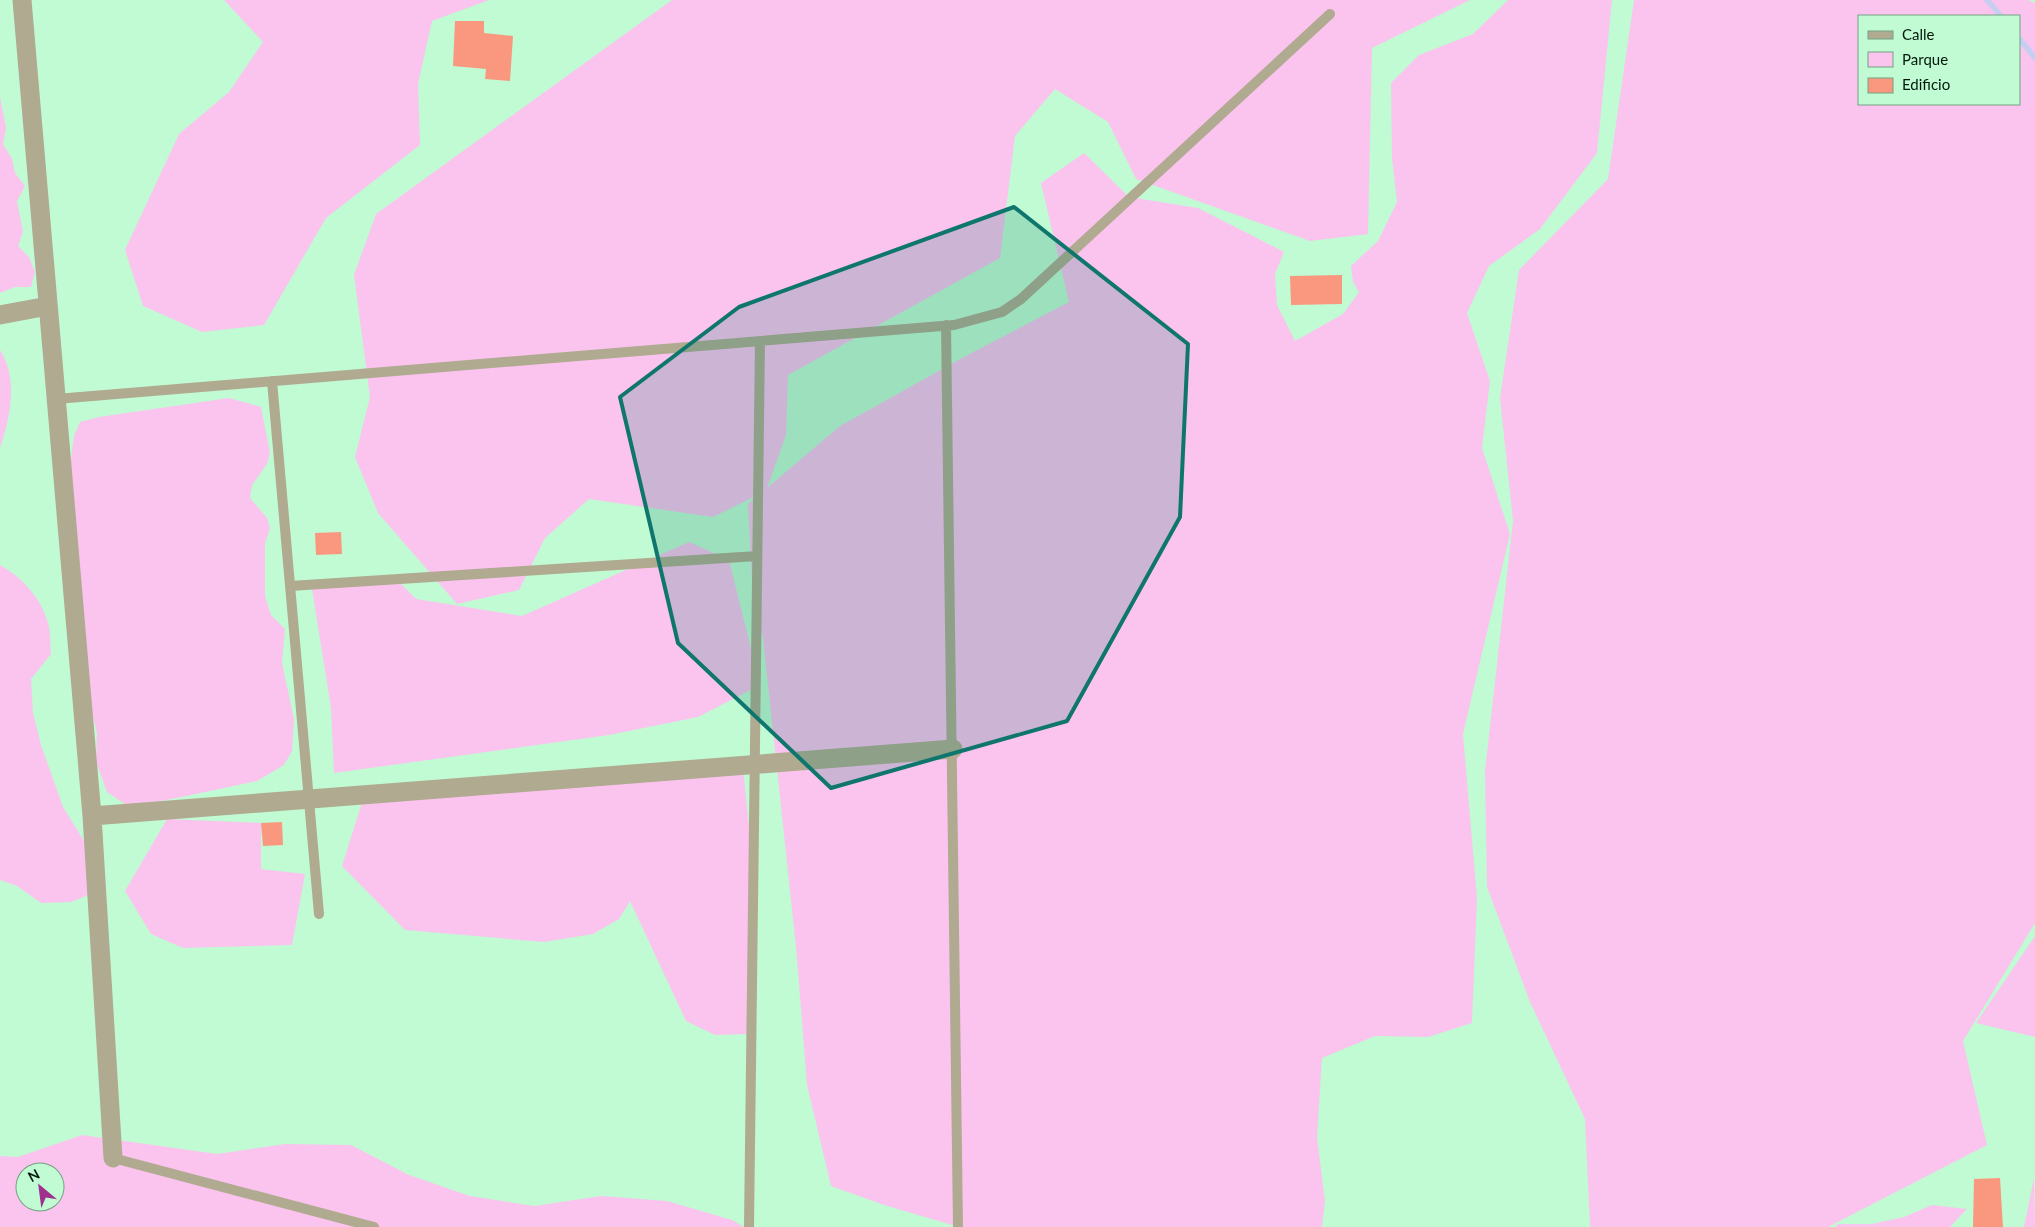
<svg xmlns="http://www.w3.org/2000/svg" width="2035" height="1227" font-family="Lato,sans-serif">
<style>
.green{fill:#fbc4ee;fill-rule:evenodd}
.lines{fill:none;stroke-linecap:round;stroke-linejoin:round}
.stream{stroke:#c6cef1;stroke-width:5.5}
.building{fill:#fa987f}
.service{stroke:#b0aa90;stroke-width:10}
.minor{stroke:#b0aa90;stroke-width:19}
.marked{fill:#0f766e;fill-opacity:0.2;stroke:#0f766e;stroke-width:4;stroke-linejoin:round}
</style>
<rect width="100%" height="100%" fill="#c0fbd3"/>
<path class="green" d="M224 0H489L432 21 418 84 420 145 326 218 264 325 202 332 143 306 125 250 179 134 229 92 263 42Z
M672 0H1470L1372 48 1368 234 1310 241 1136 179 1108 122 1055 89 1015 136 1000 258 788 375 786 435 767 488 840 426 962 358 1069 302 1041 183 1084 153 1129 197 1198 208 1284 252 1275 274 1277 305 1295 341 1343 314 1359 292 1353 282 1351 266 1378 241 1397 202 1392 158 1391 83 1419 55 1473 34 1508 0H1612L1597 153 1540 229 1489 266 1467 313 1490 381 1482 448 1510 534 1463 734 1477 898 1472 1023 1428 1037 1375 1036 1322 1058 1317 1137 1325 1201 1322 1227H959L884 1205 831 1186 807 1085 796 947 763 638 753 601 748 504 758 495 713 517 589 499 545 538 519 590 457 604 378 513 355 457 370 397 354 275 376 214Z
M1634 0H2028L2035 3V923L1963 1041 1987 1145 1828 1227H1590L1585 1119 1530 1002 1487 887 1485 771 1513 521 1500 398 1519 270 1608 179ZM1859 16H2019V104H1859Z
M0 97 6 128 3 144 12 159 15 173 25 186 17 201 23 232 18 246 29 257 35 272 31 287H15L0 293Z
M0 350C19 380 10 417 0 448Z
M229 398 261 407 270 453 267 464 252 485 250 498 267 518 270 528 265 544V596L271 615 285 629 282 663 294 719 292 751 284 765 257 781 172 799 128 806 107 792 96 762 97 733 79 659 69 475 74 436 80 422 99 417Z
M689 542 729 560 760 685 698 717 609 735 334 773 331 708 311 583 393 576 416 599 522 616Z
M0 565C23 578 41 598 48 623 51 633 50 645 51 654L31 679 33 713 41 745 63 807 96 860 98 891 71 902 41 903 17 886 0 880Z
M743 769 753 866 749 1034 715 1035 686 1021 630 901 619 919 593 934 544 942 405 930 342 866 364 796Z
M167 819 261 823V869L305 874 292 945 183 948 151 934 125 891Z
M2035 936V1037L1976 1023Z
M82 1135 217 1154 285 1144 351 1145 409 1175 470 1196 534 1206 601 1196 667 1201 732 1220 744 1227H0V1156L18 1157ZM25 1172H55V1202H25Z
M2034 1178 2035 1227H2024Z
M1932 1205 1967 1209 1950 1227H1835L1838 1224H1872L1904 1217Z"/>
<g class="lines">
<path class="stream" d="M1987 0 2001 16
M2019 38 2035 58"/>
</g>
<path class="building" d="M455 21H484V33L513 36 510 81 485 79 486 69 453 66Z
M1342 275V304L1291 305 1290 276Z
M341 532 342 554 316 555 315 533Z
M282 822 283 845 263 846 261 823Z
M2000 1178 2003 1227H1973L1974 1179Z"/>
<g class="lines">
<path class="service" d="M946 325 958 1227
M272 381 319 914
M56 399 954 325 1002 312 1021 299 1330 14
M290 586 757 556
M113 1158 374 1227
M749 1227 760 341"/>
<path class="minor" d="M22 0 92 816 113 1158
M0 315 48 306
M92 816 953 749"/>
</g>
<path class="marked" d="M1014 207 1188 344 1180 517 1067 721 831 788 678 643 620 397 739 307Z"/>
<rect x="1858" y="15" width="162" height="90" fill="#c0fbd3" stroke="#74a183"/>
<rect x="1868" y="31" width="25" height="8" fill="#b0aa90" stroke="#74a183"/>
<text x="1902" y="40" font-size="15" fill="#03190c">Calle</text>
<rect x="1868" y="52" width="25" height="15" fill="#fbc4ee" stroke="#74a183"/>
<text x="1902" y="65" font-size="15" fill="#03190c">Parque</text>
<rect x="1868" y="78" width="25" height="15" fill="#fa987f" stroke="#74a183"/>
<text x="1902" y="90" font-size="15" fill="#03190c">Edificio</text>
<g transform="translate(40 1187) rotate(331)"><circle r="24" fill="#c0fbd3" stroke="#74a183"/>
<path d="M0-4L9 19L0 12L-9 19Z" fill="#a0308e"/>
<text y="-8" font-size="14" font-weight="bold" text-anchor="middle" fill="#03190c">N</text>
</g>
</svg>
